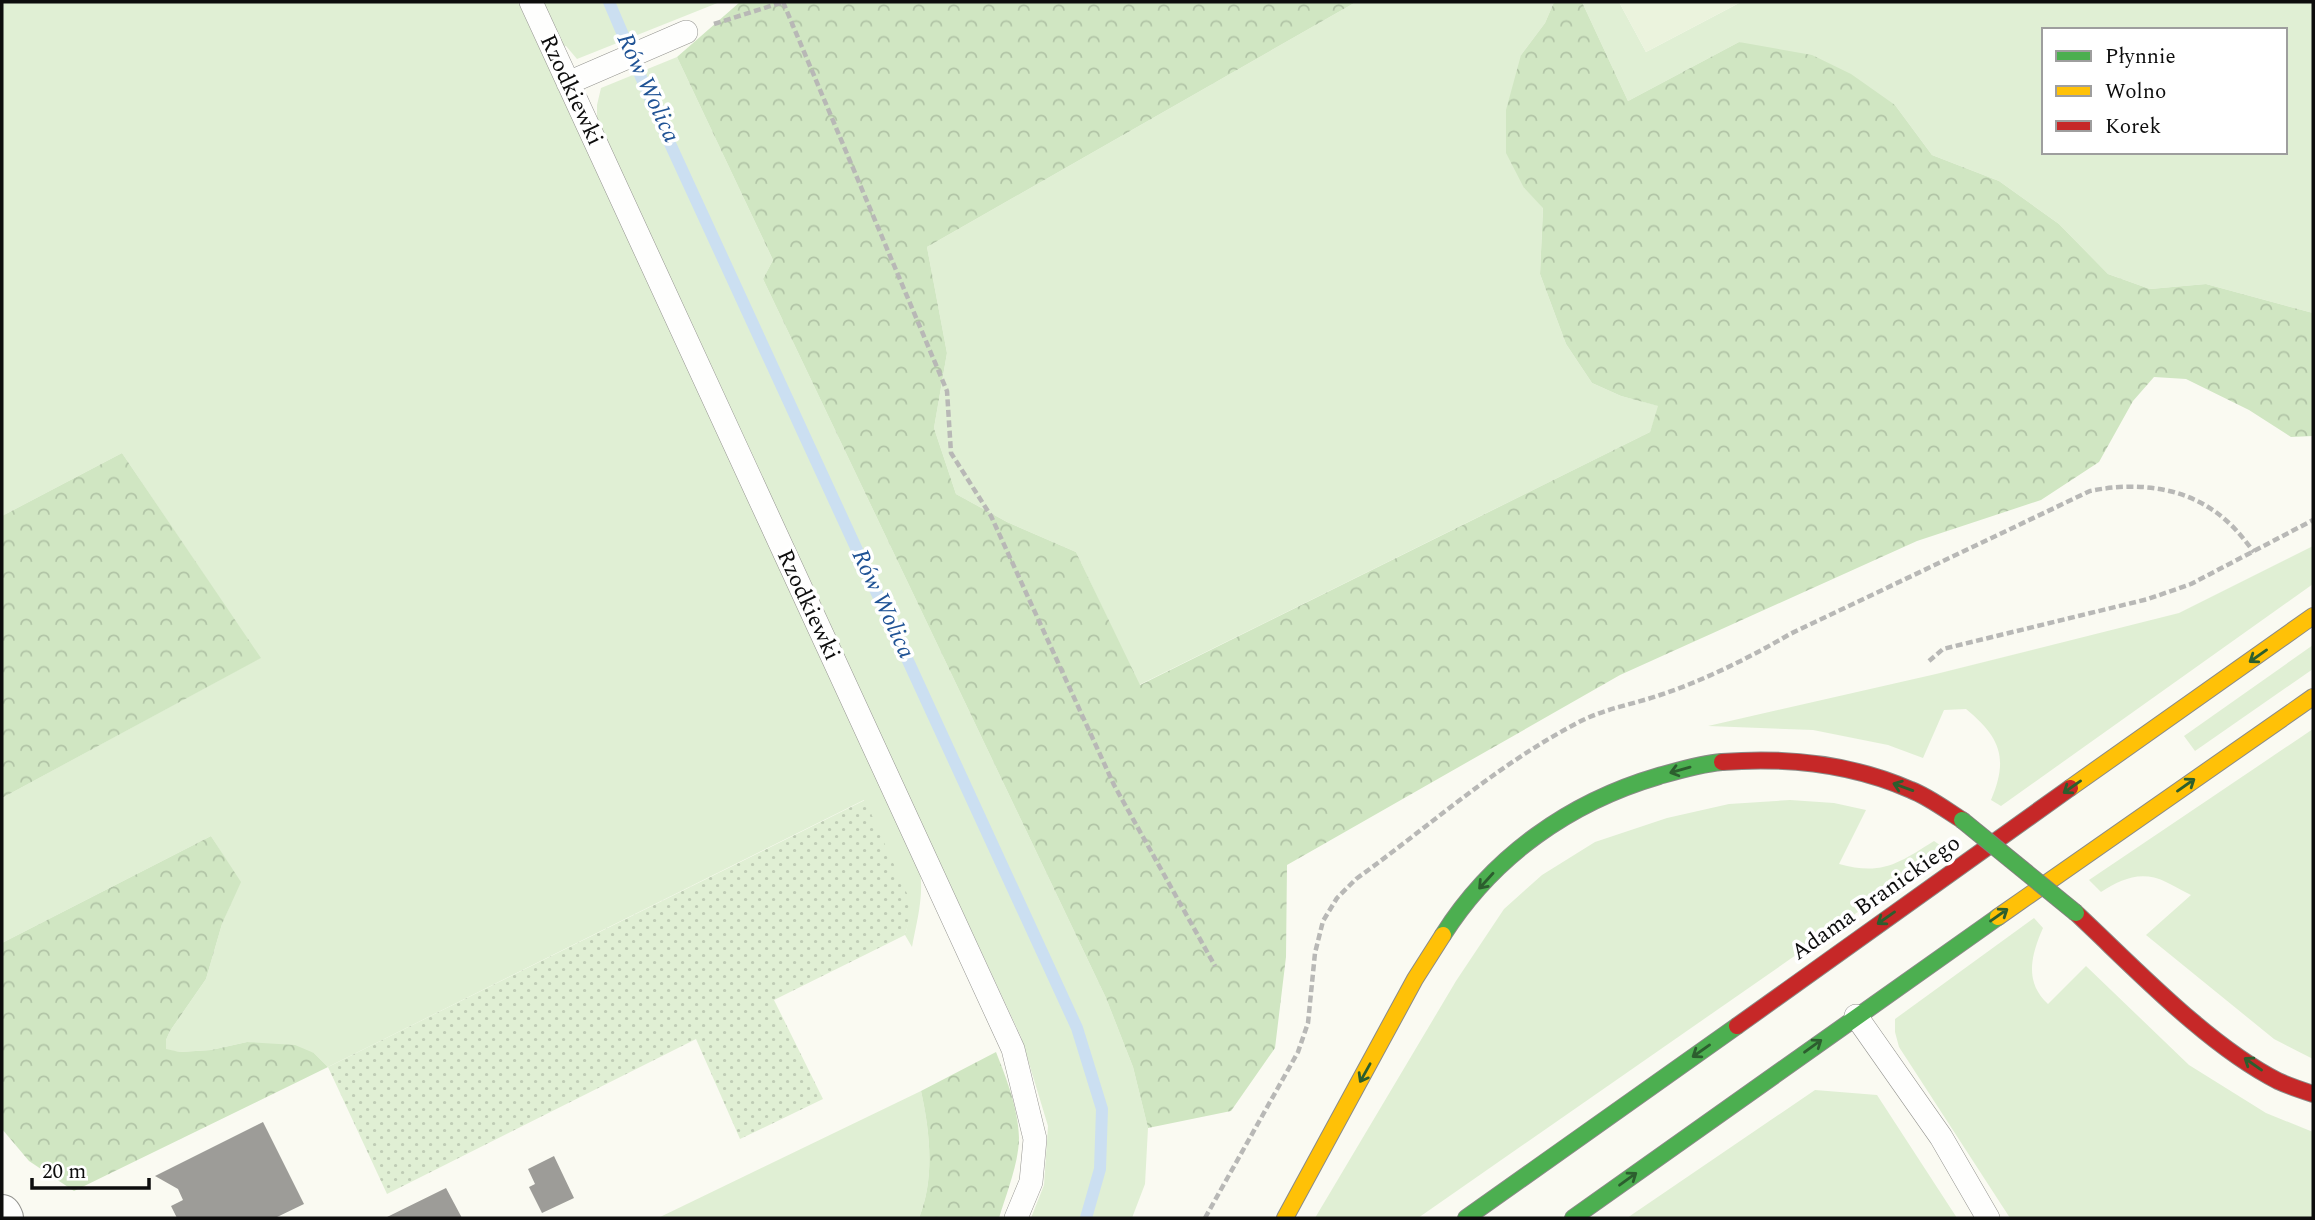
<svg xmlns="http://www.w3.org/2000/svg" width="2315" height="1220" font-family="Spectral,serif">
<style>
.grass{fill:#e0efd4;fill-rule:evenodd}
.forest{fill:url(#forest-crowns)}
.park{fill:url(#park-dots)}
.pitch{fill:#ebf3dd}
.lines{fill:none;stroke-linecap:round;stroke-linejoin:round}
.stream{stroke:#cbdff1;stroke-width:12}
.building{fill:#9d9c98}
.lane-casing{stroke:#949490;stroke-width:24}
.street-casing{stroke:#949490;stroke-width:40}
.fast-casing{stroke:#8a8a87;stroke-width:18}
.slow-casing{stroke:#8a8a87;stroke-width:18}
.jam-casing{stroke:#8a8a87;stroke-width:18}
.path{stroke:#b8b8b6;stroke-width:4.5;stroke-dasharray:7 3.5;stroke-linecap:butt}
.lane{stroke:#fefefd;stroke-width:23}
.street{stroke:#fefefd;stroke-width:38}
.fast{stroke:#4caf50;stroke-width:16}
.slow{stroke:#ffc107;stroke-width:16}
.jam{stroke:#c62828;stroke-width:16}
.fast-bridge-casing{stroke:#81817d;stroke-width:18;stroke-linecap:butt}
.fast-bridge{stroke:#4caf50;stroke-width:16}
.oneway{stroke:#2c5e2e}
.labels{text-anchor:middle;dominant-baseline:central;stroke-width:7;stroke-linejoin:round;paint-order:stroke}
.street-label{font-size:23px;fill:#0d0d0d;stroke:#fff}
.water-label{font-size:24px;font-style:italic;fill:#205395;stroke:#fff}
</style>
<defs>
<pattern id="forest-crowns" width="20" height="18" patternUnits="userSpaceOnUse" patternTransform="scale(1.75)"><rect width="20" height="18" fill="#d0e6c2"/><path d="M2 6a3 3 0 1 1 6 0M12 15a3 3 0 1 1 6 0" fill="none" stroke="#b1c4a6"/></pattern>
<pattern id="park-dots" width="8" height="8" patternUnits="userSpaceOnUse" patternTransform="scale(1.75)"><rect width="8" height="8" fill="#e0efd4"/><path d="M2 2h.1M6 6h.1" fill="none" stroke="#bfccb5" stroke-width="1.8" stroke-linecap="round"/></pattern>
</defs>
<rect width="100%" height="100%" fill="#fafaf2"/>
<path class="grass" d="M2 2H518L885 789 919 866C925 893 917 920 912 947L905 935 912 907 864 800 328 1067 314 1053 247 1042 211 1050 180 1052 166 1050V1040L170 1031 206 979 222 924 240 882 211 836 2 943V798L260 658 122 453 2 516Z
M540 2H720L577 59 566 46 560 47Z
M1356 2H1554L1545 23 1521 55 1524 188 1543 207 1540 274 1566 344 1592 383 1621 396 1659 406 1650 432 1139 685 1076 552 1007 522 956 494 934 428 947 353 927 247Z
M1582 2H1619L1646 52 1741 2H2313V313L2206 284 2150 289 2108 274 2059 224 1999 181 1932 155 1895 105 1739 42 1628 101ZM2044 30H2285V152H2044Z
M677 57 773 260 763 279 1106 998 1133 1067 1148 1128 1145 1184 1132 1218H1031L1044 1185 1048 1126 1021 1037 597 127V105L601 88Z
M2313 546V584L2001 806 1991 800C2009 758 2000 737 1966 709L1944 710 1923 758 1888 745 1813 730 1708 726 1936 674 2179 613Z
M2313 645V669L2195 751 2184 736Z
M2313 729V1059L2274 1039 2146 935 2191 895C2182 891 2175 886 2166 882 2141 870 2122 879 2101 892L2089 880Z
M1790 800 1834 803 1866 810 1839 864C1882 876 1899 863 1934 841L1947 850 1418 1218H1315L1456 981 1504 909 1542 875 1595 842 1667 818 1729 804Z
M2034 918 2043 928C2031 955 2024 982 2048 1004L2086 966 2189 1065 2266 1113 2313 1132V1218H2010L1899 1047 1895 1032V1019Z
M1815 1090 1877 1095 1957 1218H1627Z
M921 1091C930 1132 935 1178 919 1218H658Z"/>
<path class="forest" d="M740 2H1356L927 247 947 353 934 428 956 494 1007 522 1076 552 1140 685 1650 432 1658 406 1621 396 1592 383 1566 344 1540 274 1543 208 1524 188 1506 153V110L1521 55 1545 23 1554 2H1582L1628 101 1739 42 1812 55 1851 74 1895 105 1932 155 1999 181 2059 224 2108 274 2150 289 2206 284 2313 313V436L2291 437 2249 410 2186 379 2154 377 2133 401 2099 462 2041 500 1917 541 1620 675 1287 865 1286 957 1275 1048 1231 1111 1148 1128 1133 1067 1106 998 763 279 773 260 677 57Z
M122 453 261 658 2 798V516Z
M211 836 241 882 222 924 206 979 170 1031 166 1040V1049L180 1052 211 1050 247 1042 295 1045 314 1053 328 1067 74 1191 29 1161 2 1129V943Z
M996 1052C1007 1080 1018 1108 1019 1138 1019 1162 1006 1195 999 1218H919C935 1178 930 1132 921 1091Z"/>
<path class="park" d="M865 800 913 907 905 935 774 1000 823 1099 740 1139 696 1039 387 1194 328 1067Z"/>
<path class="pitch" d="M1619 2H1741L1646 52Z"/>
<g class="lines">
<path class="stream" d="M609 2 661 124 1077 1028 1102 1109 1100 1169 1086 1218"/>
</g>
<path class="building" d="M263 1122 304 1204 275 1218H177L171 1206 183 1200 178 1189 155 1176Z
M554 1156 574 1198 542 1213 529 1187 535 1184 528 1169Z
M446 1188 462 1218H385Z"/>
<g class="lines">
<g class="lane-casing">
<path id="lane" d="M531 2 1013 1049 1035 1139 1031 1182 1016 1218
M568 83 686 32
M1856 1016 1941 1137 1988 1218"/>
</g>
<g class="street-casing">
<path id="street" d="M2 1214 4 1218"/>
</g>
<g class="fast-casing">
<path id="fast" d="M1443 935C1493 856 1570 802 1659 776 1680 770 1700 764 1722 762
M1466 1218 1737 1026
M1573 1218 1998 917"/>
</g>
<g class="slow-casing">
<path id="slow" d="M2070 788 2313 616
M1998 917 2313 697
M1285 1218 1415 979 1443 935"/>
</g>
<g class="jam-casing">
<path id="jam" d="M1722 762C1786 757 1852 764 1911 790 1929 797 1946 810 1962 820
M2076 913C2134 967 2207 1045 2278 1081 2289 1086 2301 1090 2313 1094
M1737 1026 2070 788"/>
</g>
<path class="path" d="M783 2 947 391 951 453 991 516 1114 785 1215 966
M714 24 783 2
M1929 661 1943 649 2148 599 2191 584 2313 520
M1205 1218 1298 1052 1308 1023 1315 953 1323 921 1337 898 1356 879C1431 825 1500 762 1583 720 1608 708 1634 704 1660 695 1705 680 1749 658 1790 634L2090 491C2139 481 2191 487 2229 523 2238 531 2246 542 2254 552"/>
<use href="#lane" class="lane"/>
<use href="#street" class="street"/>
<use href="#fast" class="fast"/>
<use href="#slow" class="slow"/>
<use href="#jam" class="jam"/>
<g class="fast-bridge-casing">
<path id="fast-bridge" d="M1962 820 2076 913"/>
</g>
<use href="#fast-bridge" class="fast-bridge"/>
</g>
<defs><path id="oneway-shaft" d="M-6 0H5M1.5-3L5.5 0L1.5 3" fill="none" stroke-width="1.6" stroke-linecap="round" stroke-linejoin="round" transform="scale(1.75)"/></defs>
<g class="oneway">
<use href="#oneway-shaft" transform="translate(2258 656) rotate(145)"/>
<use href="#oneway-shaft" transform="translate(1680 770) rotate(164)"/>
<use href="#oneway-shaft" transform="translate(2186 785) rotate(-35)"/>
<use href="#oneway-shaft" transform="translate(1903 787) rotate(-160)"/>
<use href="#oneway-shaft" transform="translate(2072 787) rotate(145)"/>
<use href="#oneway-shaft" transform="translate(1486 881) rotate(132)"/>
<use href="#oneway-shaft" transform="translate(1999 915) rotate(-35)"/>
<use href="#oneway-shaft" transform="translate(1886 918) rotate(145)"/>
<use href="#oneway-shaft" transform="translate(1813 1046) rotate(-36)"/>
<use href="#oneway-shaft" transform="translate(1701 1051) rotate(145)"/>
<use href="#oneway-shaft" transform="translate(2253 1064) rotate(-145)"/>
<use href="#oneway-shaft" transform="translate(1365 1073) rotate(119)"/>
<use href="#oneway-shaft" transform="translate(1628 1179) rotate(-36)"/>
</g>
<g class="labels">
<g class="street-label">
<text transform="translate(571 90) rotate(65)">Rzodkiewki</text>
<text transform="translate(808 605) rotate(65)">Rzodkiewki</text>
<text transform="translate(1876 898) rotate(-35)">Adama Branickiego</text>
</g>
<g class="water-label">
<text transform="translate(648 88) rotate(65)">Rów Wolica</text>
<text transform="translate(883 604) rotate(65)">Rów Wolica</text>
</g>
</g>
<rect width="2315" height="1220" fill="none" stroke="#0d0d0d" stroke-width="7"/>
<rect x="2042" y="28" width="245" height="126" fill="#ffffff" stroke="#9e9e9e" stroke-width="2"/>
<rect x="2056" y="51" width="35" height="10" fill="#4caf50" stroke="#9e9e9e" stroke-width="2"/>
<text x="2105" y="63" font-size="21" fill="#0d0d0d">Płynnie</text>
<rect x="2056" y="86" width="35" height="10" fill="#ffc107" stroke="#9e9e9e" stroke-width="2"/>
<text x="2105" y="98" font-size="21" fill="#0d0d0d">Wolno</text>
<rect x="2056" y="121" width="35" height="10" fill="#c62828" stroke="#9e9e9e" stroke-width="2"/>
<text x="2105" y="133" font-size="21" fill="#0d0d0d">Korek</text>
<path d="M32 1178v10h117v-10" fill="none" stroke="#0d0d0d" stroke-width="3.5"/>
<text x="42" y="1178" font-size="21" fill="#0d0d0d" stroke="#ffffff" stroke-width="5" paint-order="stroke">20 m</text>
</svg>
